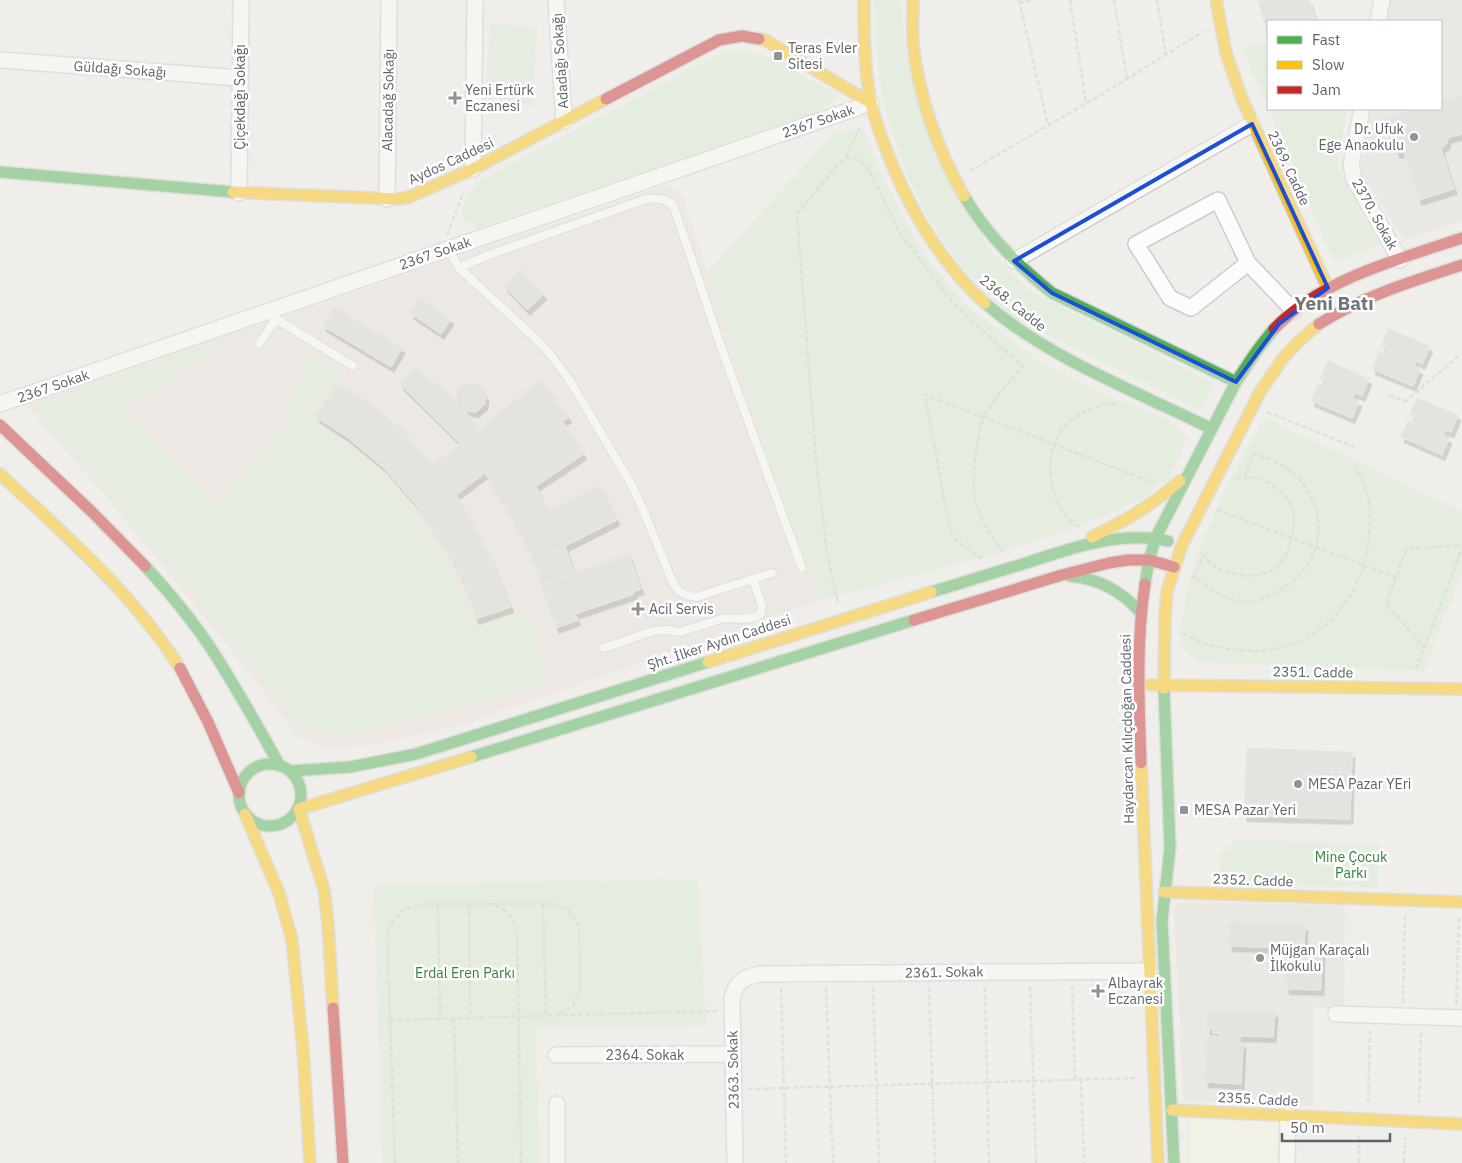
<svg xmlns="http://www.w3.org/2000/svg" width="1462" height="1163" font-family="'IBM Plex Sans',sans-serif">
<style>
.commercial{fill:#f7f3e4}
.education{fill:#e2e0da}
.medical{fill:#eae0de}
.green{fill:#d8ebd6}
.building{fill:#d6d5d3;stroke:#deddd9;filter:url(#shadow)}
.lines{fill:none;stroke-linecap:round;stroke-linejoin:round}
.lane-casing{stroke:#cbcccc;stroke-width:10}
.street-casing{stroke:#cbcccc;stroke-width:18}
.fast-casing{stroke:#cacacb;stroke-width:14}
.slow-casing{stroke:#cacacb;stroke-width:14}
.jam-casing{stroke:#cacacb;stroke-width:14}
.path{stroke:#cacfcc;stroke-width:2.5;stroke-dasharray:5 2.5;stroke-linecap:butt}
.lane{stroke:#fdfcfc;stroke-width:8}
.street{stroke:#fdfcfc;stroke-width:15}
.fast{stroke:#4caf50;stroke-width:11}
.slow{stroke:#ffc107;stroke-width:11}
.jam{stroke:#c62828;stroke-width:11}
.marked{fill:none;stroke:#1d4ed8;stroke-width:4;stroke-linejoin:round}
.poi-dot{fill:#919496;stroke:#fff;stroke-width:2}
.labels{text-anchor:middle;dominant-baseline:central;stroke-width:5;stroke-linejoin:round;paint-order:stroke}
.poi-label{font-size:14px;fill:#5f6368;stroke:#fff;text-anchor:start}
.street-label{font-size:14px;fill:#5f6368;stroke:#fff}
.park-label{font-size:14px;fill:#348238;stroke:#fff}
.district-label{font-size:19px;font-weight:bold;fill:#70757a;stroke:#fff}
</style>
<defs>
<filter id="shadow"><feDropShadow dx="3" dy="5.5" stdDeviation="0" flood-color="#0004"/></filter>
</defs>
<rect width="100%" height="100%" fill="#efeeea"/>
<path class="commercial" d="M1191 1119 1282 1122 1280 1163H1189Z"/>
<path class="education" d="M1390 0H1462V220L1404 240 1361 172 1370 109H1441V21H1386Z
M1180 902 1345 905 1344 1008 1314 1007V1106L1190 1101 1185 1099 1183 1095 1174 909 1176 904Z"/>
<path class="medical" d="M666 185 681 193 818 601 459 726 365 746 329 747 297 737 229 647 108 499 25 405Z"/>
<path class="green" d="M874 0H901L902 18 906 54 987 246 1028 290 1214 383 1201 410 1013 318 974 280 950 251 925 212 906 173 890 127 879 77Z
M490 24 537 27 532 105 485 102Z
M1268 43V107L1242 47Z
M724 52H747L768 57 833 92 835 96V100L815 113 476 229 474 223 465 224 461 210 477 182Z
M1269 109H1348L1337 167 1380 245 1334 261Z
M864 130 882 176 925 256 967 306 1036 359 1091 389 1164 418 1187 436 1169 480 1157 484 1148 496 1112 513 1078 526 1002 552 818 601 707 272 835 132Z
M244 333 121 409 218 505 284 427 307 355 320 358 340 373 309 416 356 454 405 502 448 567 476 626 526 611 549 681 498 699 346 735 301 729 247 658 35 406Z
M1265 418 1462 511V571L1424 671 1199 662C1190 656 1182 650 1180 639 1179 629 1182 618 1184 608 1195 540 1231 477 1265 418Z
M1237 840 1379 844 1378 888 1220 883 1221 853Z
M698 879 706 1026 535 1029 540 1163H382L374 884Z"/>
<path class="building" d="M1258 0H1309L1316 21H1268V35Z
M1462 94V134L1448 138 1447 144 1441 148 1454 189 1419 200 1404 151 1397 153 1386 118 1415 109H1441V101Z
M521 269 544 294 527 310 504 286Z
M420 298 451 319 441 334 410 313Z
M334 307 402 348 391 367 323 326Z
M1389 329 1430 346 1422 364 1416 361 1414 366 1420 369 1413 386 1372 369 1379 351 1385 354 1387 349 1381 346Z
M1328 361 1369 379 1362 396 1355 393 1353 399 1359 401 1352 418 1311 401 1318 384 1324 386 1326 381 1320 379Z
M415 367 438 385 457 404 456 395 462 385 473 383 480 386 486 396 485 404 476 412 465 411 480 428 461 444 400 384Z
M540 380 569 417 485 473 461 444Z
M336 384 366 400 404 431 433 464 461 444 485 473 456 495 467 512 490 557 511 607 476 619 469 597 446 550 418 507 384 468 347 437 316 417Z
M1417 398 1458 415 1451 432 1445 430 1443 435 1449 438 1442 455 1401 437 1408 420 1414 423 1416 418 1410 415Z
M563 422 584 454 506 506 485 473Z
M600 485 617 520 534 562 517 527Z
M536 486 548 511 517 527 506 506Z
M565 546 574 573 541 585 534 562Z
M629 554 641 589 633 592 634 594 575 614 578 620 556 628 541 585Z
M1247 748 1352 752 1350 819 1244 816Z
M1230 922 1305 925 1304 949 1322 950 1321 990 1286 989 1288 948 1229 946Z
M1244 1010 1275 1012 1273 1037 1240 1036V1043H1243L1241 1084 1205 1082 1207 1037H1219L1220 1034 1213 1033V1029H1207L1208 1011 1244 1013Z"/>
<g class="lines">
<g class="lane-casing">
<path id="lane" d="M448 249 459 268 536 339 551 355 570 381 630 482 642 507 672 581C678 592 683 596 696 597L772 573
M459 268 486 256 646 199C658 198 664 198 673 205L724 355 802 568
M270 311 276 319 353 366
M259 344 276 319
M604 648 653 631 669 630 680 632 725 618 745 619 758 616 761 613 762 606 753 579"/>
</g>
<g class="street-casing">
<path id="street" d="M556 0 564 121
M1378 21 1382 0
M0 60 240 78
M1362 109 1351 164 1354 179 1400 260
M473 169 475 0
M239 193 241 0
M387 199 389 0
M1014 261 1252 124
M1248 263 1218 200 1136 244 1170 298 1191 308 1248 263 1294 311
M0 404 871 103
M1336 1014 1462 1018
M556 1055 733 1054
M557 1104V1163
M735 1163 732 999C736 981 744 977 761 974L1149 971
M1287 1163 1288 1116"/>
</g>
<g class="fast-casing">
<path id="fast" d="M0 172 233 192
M964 196C987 235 1017 265 1052 293L1236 382
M985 303C1049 359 1136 391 1212 429
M145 566C167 590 189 616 208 644 234 683 257 725 280 766
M1070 576C1100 579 1121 591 1141 613
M1145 584 1149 560 1156 537 1236 382 1256 352 1274 329
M931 592C962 583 992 573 1023 564 1069 549 1119 530 1168 541
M1164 688 1170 848 1162 921 1174 1163
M471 757 914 620
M239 795a31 31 0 1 1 62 0a31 31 0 1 1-62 0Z
M290 771 350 767 416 754 708 662"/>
</g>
<g class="slow-casing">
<path id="slow" d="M864 0C864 36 864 72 872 107 876 124 883 141 889 157 911 212 941 263 985 303
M913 0C913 14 912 29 913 43 918 95 938 151 964 196
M1216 0 1226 53 1242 99 1328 288
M759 39 765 40 871 103
M233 192 398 199 409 197 473 169 606 99
M0 474C65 535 132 592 180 668
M1092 537C1124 522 1153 504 1180 481
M708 662 931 592
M1150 685 1462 689
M1164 688 1165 616 1167 591 1182 545 1260 392 1284 357 1299 341 1319 324
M1141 763 1158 1163
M245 814 279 893 292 940 303 1049 310 1163
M1164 892 1462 902
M333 1008 328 923 324 890 299 809 471 757
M1172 1110 1462 1124"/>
</g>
<g class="jam-casing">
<path id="jam" d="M606 99 719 40 742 36 759 39
M1319 324C1363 296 1413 281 1462 265
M1274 329C1323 278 1397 260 1462 238
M0 425 92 512 145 566
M914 620 1062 575 1109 563 1128 560H1149L1174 567
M180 668 208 722 239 793
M1141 763C1139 703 1136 644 1145 584
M333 1008 343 1163"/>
</g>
<path class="path" d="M1019 0 1048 125
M1070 0 1086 103
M1114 0 1127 79
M1157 0 1166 55
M1019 3 1033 0
M846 158 860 127
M970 171 1109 90 1204 31
M447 235 464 191
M1389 395 1406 401 1458 356
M1267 412 1357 448
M1217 510 1396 577
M1079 527C1064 517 1057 505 1053 487 1041 439 1070 407 1118 403
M982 559 953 538 949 525 925 395 983 417C977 440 970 480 976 503 981 521 992 537 1002 552
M1191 576C1208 586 1224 601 1246 602 1257 602 1272 595 1282 589 1345 549 1321 467 1252 454L1244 478
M1194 578 1203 555C1207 559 1212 565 1217 568 1234 576 1260 580 1276 567 1291 555 1299 521 1290 503 1284 492 1272 484 1261 479 1253 476 1242 478 1234 479
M838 602 827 554 816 461 797 214 836 167 846 158 860 160 870 172 899 232 955 305 1023 367 1000 392 983 417 1151 482
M1183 633C1191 637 1199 642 1207 644 1277 665 1338 638 1363 568 1368 552 1373 513 1368 496 1365 486 1359 475 1354 465
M1425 648 1386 604 1406 549 1462 545
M1416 669 1462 549
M469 904 470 1018
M494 904H556L569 911 579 925 580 989 573 1006 559 1014
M543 904 546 1016
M438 905 440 1019
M1072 985 1075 1080
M1030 986 1036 1163
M873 987 879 1163
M929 987 935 1163
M985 987 989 1163
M781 988 786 1163
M826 988 833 1163
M1403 1003 1405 916
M1456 1005 1459 918
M454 1018 458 1163
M390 1020 719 1011
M1081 1079 1084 1163
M748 1089 1137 1078
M1368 1103 1370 1029
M1419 1105 1421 1031
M395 1163 387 932 393 921 404 909 424 904H491L504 910 514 921 517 932 521 1163
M1359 1163V1136
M1404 1163 1405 1138"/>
<use href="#lane" class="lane"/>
<use href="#street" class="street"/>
<use href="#fast" class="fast"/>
<use href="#slow" class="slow"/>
<use href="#jam" class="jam"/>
</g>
<path d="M0 0H1462V1163H0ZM1252 124 1328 288 1279 324 1236 382 1052 293 1014 261Z" fill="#efeeea" fill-opacity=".55" fill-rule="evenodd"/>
<path class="marked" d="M1252 124 1328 288 1279 324 1236 382 1052 293 1014 261Z"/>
<g class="poi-dot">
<rect x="773" y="51" width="10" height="10" rx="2.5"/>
<path d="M452.5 90.5h5v5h5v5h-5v5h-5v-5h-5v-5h5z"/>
<circle cx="1414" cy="137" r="5"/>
<path d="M635.5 601.5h5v5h5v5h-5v5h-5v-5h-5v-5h5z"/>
<circle cx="1298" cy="784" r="5"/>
<rect x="1179" y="805" width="10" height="10" rx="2.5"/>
<circle cx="1260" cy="958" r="5"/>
<path d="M1095.5 983.5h5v5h5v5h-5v5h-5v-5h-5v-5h5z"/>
</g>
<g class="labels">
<g class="poi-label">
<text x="788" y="48">Teras Evler<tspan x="788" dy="16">Sitesi</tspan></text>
<text x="465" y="90">Yeni Ertürk<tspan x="465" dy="16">Eczanesi</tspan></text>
<text x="1404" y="129" text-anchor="end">Dr. Ufuk<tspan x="1404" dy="16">Ege Anaokulu</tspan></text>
<text x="649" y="609">Acil Servis</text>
<text x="1308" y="784">MESA Pazar YEri</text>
<text x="1194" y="810">MESA Pazar Yeri</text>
<text x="1270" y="950">Müjgan Karaçalı<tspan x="1270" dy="16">İlkokulu</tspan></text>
<text x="1108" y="983">Albayrak<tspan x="1108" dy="16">Eczanesi</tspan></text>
</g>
<g class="street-label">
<text transform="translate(560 61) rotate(-94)">Adadağı Sokağı</text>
<text transform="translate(120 69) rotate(4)">Güldağı Sokağı</text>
<text transform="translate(240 97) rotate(-90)">Çiçekdağı Sokağı</text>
<text transform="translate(388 100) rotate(-89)">Alacadağ Sokağı</text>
<text transform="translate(818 121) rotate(-19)">2367 Sokak</text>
<text transform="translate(451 161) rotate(-25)">Aydos Caddesi</text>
<text transform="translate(1289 168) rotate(65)">2369. Cadde</text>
<text transform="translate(1375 214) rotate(61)">2370. Sokak</text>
<text transform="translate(435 253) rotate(-19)">2367 Sokak</text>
<text transform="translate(1013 303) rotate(39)">2368. Cadde</text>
<text transform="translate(53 386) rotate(-19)">2367 Sokak</text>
<text transform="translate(719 642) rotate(-18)">Şht. İlker Aydın Caddesi</text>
<text transform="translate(1313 672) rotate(1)">2351. Cadde</text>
<text transform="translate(1127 729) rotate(-91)">Haydarcan Kılıçdoğan Caddesi</text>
<text transform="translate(1253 880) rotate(2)">2352. Cadde</text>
<text transform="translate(944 972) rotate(-1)">2361. Sokak</text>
<text x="645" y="1055">2364. Sokak</text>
<text transform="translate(733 1070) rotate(-91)">2363. Sokak</text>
<text transform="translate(1258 1099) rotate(3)">2355. Cadde</text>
</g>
<g class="park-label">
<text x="1351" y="857">Mine Çocuk<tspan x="1351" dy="16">Parkı</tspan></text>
<text x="465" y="973">Erdal Eren Parkı</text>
</g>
<g class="district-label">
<text x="1334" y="303">Yeni Batı</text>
</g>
</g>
<rect x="1267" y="20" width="175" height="90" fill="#ffffff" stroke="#bfc1c3"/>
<rect x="1277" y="36" width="25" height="8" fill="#4caf50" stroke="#bfc1c3"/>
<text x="1312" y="45" font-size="15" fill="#5f6368">Fast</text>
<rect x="1277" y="61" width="25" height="8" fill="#ffc107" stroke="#bfc1c3"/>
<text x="1312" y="70" font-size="15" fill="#5f6368">Slow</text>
<rect x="1277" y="86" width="25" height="8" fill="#c62828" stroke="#bfc1c3"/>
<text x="1312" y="95" font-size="15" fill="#5f6368">Jam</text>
<path d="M1282 1133v8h108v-8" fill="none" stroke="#5f6368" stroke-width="2.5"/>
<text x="1290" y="1133" font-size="15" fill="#5f6368" stroke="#ffffff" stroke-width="4" paint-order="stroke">50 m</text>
</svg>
